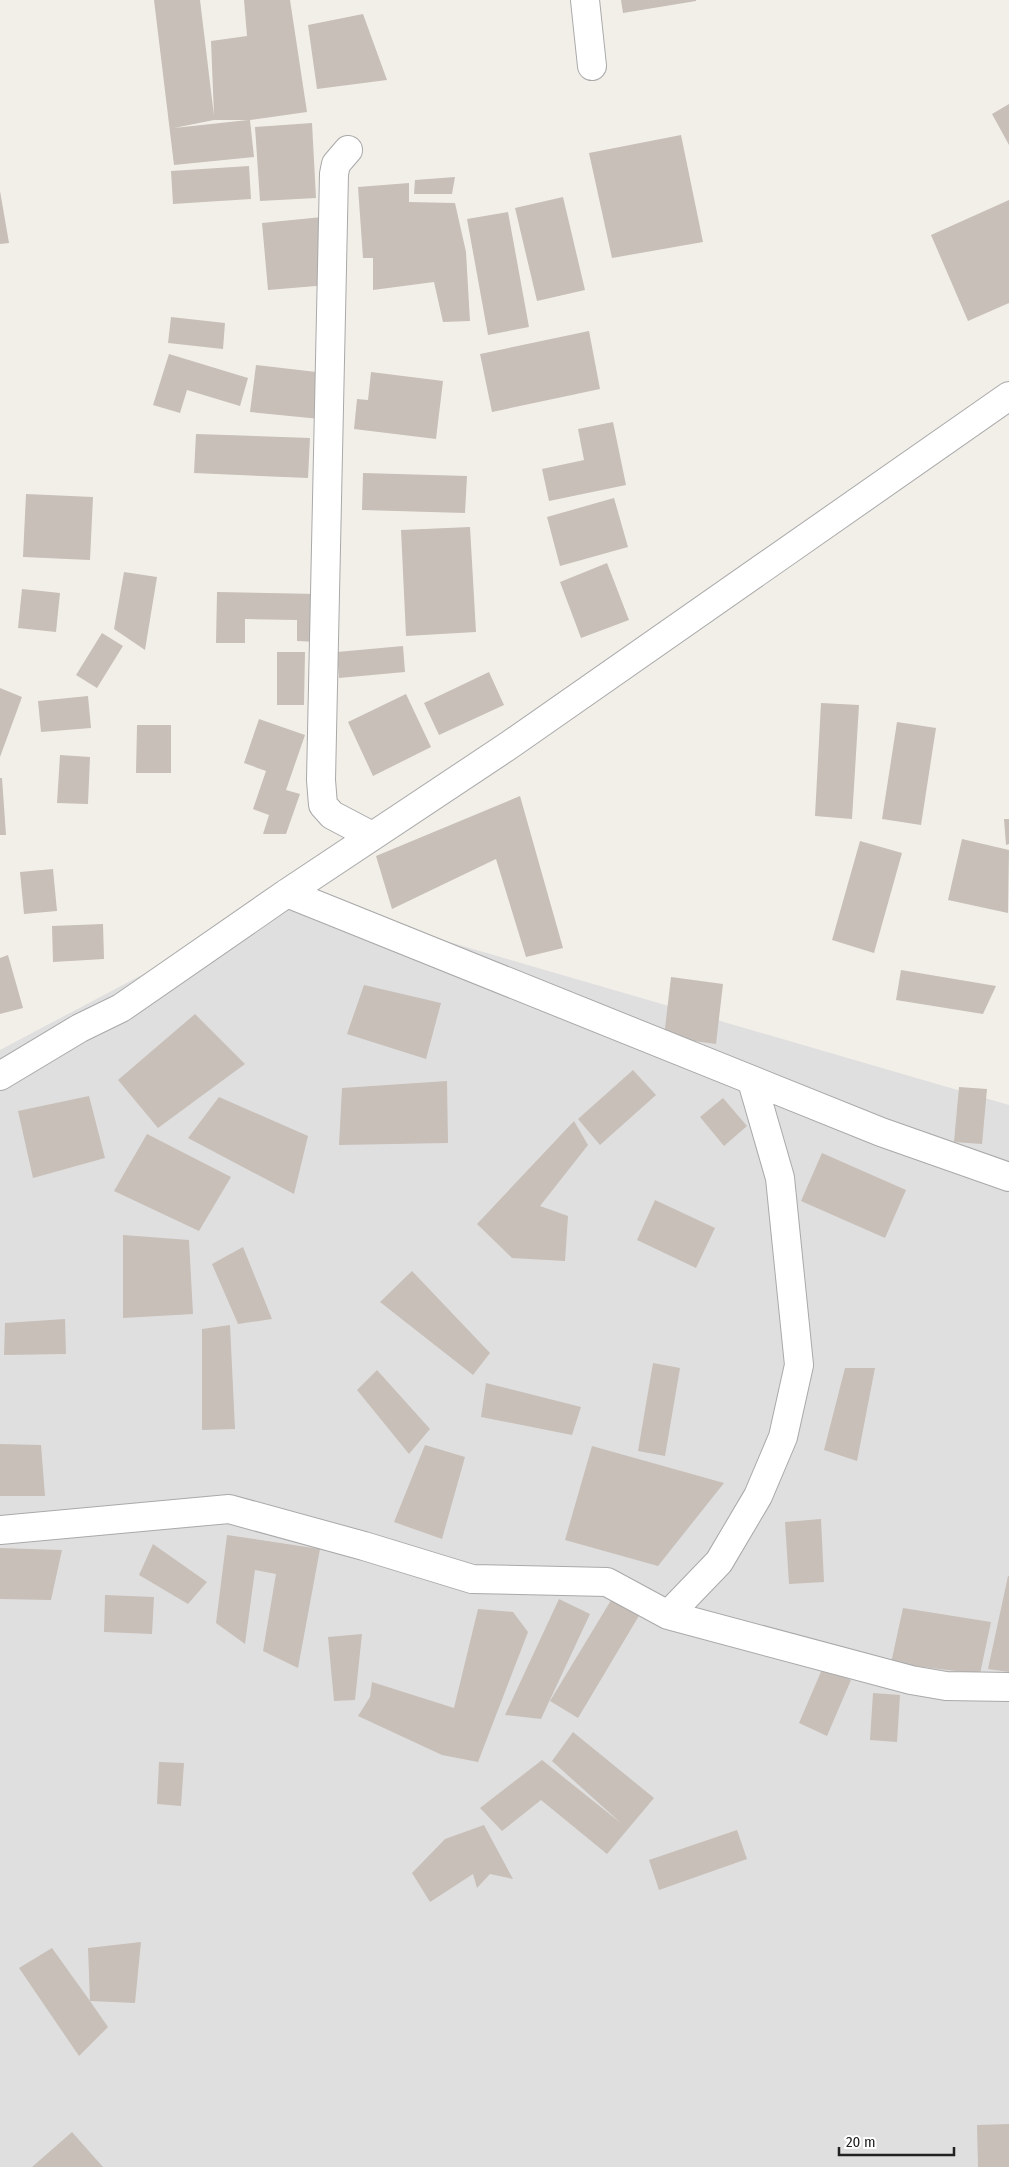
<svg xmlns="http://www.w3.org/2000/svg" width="1009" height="2167" font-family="'Fira Sans Condensed',sans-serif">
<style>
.residential{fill:#e0dfdf}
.building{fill:#c7bfb8;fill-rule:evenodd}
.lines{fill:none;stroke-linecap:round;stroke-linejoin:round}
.minor-casing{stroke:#a9a9a9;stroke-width:30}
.minor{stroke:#fff;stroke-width:28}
</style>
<rect width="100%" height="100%" fill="#f2efe9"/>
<path class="residential" d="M291 896 1009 1105V2167H0V1050Z"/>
<path class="building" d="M154 0H200L214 116 211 41 247 36 244 0H290L307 112 250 120 254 157 174 165ZM214 120H248L174 128Z
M621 0H696V1L623 13Z
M363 14 387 80 317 89 308 25Z
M1009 104V145L992 114Z
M312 123 316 198 260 201 255 127Z
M681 135 703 242 612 258 589 153Z
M249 166 251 199 173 204 171 171Z
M455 177 452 194H414L415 180Z
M409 183V202L455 203 466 252 470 321 443 322 434 282 373 290V258H363L358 187Z
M0 191 9 243 0 244Z
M563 197 585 290 537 301 515 208Z
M1009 200V303L968 321 931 235Z
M508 212 529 327 488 335 467 219Z
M322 217 328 285 268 290 262 223Z
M171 317 225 323 223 349 168 343Z
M589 331 600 389 492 412 480 354Z
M169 354 248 378 240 406 187 390 180 413 153 405Z
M256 365 325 373 320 419 250 412Z
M371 372 443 381 436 439 354 429 357 399 368 400Z
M613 422 626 485 549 501 542 469 584 460 578 429Z
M196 434 310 438 308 478 194 473Z
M363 473 467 476 465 513 362 510Z
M26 494 93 497 90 560 23 557Z
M614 498 628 547 560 566 547 517Z
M470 527 476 632 406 636 401 530Z
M607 563 629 620 581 638 560 582Z
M124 572 157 577 145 650 114 629Z
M22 589 60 593 56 632 18 628Z
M217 592 318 594 317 642 297 641V620L245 619V643H216Z
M102 633 123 646 97 688 76 675Z
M403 646 405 672 339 678 337 652Z
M277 652H305L304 705H277Z
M489 672 504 705 439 735 424 703Z
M0 688 22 697 0 757Z
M406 694 431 747 373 776 348 722Z
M88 696 91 728 41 732 38 701Z
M821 703 859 705 852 819 815 816Z
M259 719 305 735 286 790 300 794 286 834H263L269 815 253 809 266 771 244 763Z
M897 722 936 728 921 825 882 819Z
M137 725H171V773H136Z
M60 755 90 757 88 804 57 803Z
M0 778H2L6 835H0Z
M520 796 563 948 526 957 496 859 392 909 376 856Z
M1004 819H1009V844L1006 845Z
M962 839 1009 850 1008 913 948 900Z
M860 841 902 853 874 953 832 940Z
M53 869 57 911 24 914 20 872Z
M103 924 104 959 53 962 52 926Z
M8 955 23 1008 0 1014V958Z
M901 970 996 986 983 1014 896 1000Z
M671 977 723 984 716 1044 664 1037Z
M364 985 441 1003 426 1059 347 1034Z
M195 1014 245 1064 158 1128 118 1080Z
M633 1070 656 1095 600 1145 578 1119Z
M447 1081 448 1143 339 1145 342 1088Z
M959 1087 987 1089 982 1144 954 1142Z
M89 1096 105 1158 33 1178 18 1111Z
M219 1097 308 1136 294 1194 188 1138Z
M723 1098 747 1126 724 1146 700 1117Z
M574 1121 588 1145 540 1206 568 1216 565 1261 512 1258 477 1224Z
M147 1134 231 1177 199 1231 114 1191Z
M822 1153 906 1190 885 1238 801 1201Z
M655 1200 715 1228 696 1268 637 1240Z
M123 1235 189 1240 193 1314 123 1318Z
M243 1247 272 1319 238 1324 212 1264Z
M412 1271 490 1353 473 1375 380 1302Z
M65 1319 66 1354 4 1355 5 1323Z
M230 1325 235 1429 202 1430V1329Z
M653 1363 680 1368 665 1456 638 1451Z
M845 1368H875L857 1461 824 1450Z
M377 1370 430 1429 409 1454 357 1390Z
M486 1383 581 1407 572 1435 481 1417Z
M0 1444 41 1445 45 1496H0Z
M425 1445 465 1457 442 1539 394 1522Z
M592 1446 724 1483 658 1566 565 1540Z
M821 1519 824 1582 789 1584 785 1522Z
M227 1535 320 1549 298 1668 263 1651 276 1574 255 1570 245 1644 216 1623Z
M153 1544 207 1582 188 1604 139 1575Z
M0 1548 62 1550 51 1600 0 1599Z
M1008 1576H1009V1672L988 1669Z
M105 1595 154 1597 152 1634 104 1632Z
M613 1597 640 1614 578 1718 550 1701Z
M559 1599 590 1614 541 1719 505 1715Z
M903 1608 991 1622 980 1674 891 1663Z
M478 1609 513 1612 528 1632 478 1762 442 1755 358 1716 370 1697 372 1682 454 1708Z
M362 1634 355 1700 334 1701 328 1637Z
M823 1667 851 1680 827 1736 799 1723Z
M873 1693 900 1695 897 1742 870 1740Z
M573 1732 654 1798 607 1854 541 1800 502 1831 480 1808 542 1760 622 1824 552 1761Z
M159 1762 184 1763 181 1806 157 1804Z
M484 1825 513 1879 490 1874 477 1888 473 1874 430 1902 412 1873 445 1839Z
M737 1830 747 1859 659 1890 649 1860Z
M141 1942 135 2003 90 2001 108 2027 79 2056 19 1968 52 1948 90 2001 88 1948Z
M1009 2124V2167H978L977 2125Z
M72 2132 103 2167H32Z"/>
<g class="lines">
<g class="minor-casing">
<path id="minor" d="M585 0 592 66
M348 150 336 164 334 174 321 780 323 805 332 815 372 836
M287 893 881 1132 1009 1177
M0 1076 80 1028 121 1008 287 893 508 746 1009 396
M0 1530 229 1509 364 1546 472 1579 607 1582 668 1615 911 1680 946 1686 1009 1687
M668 1615 719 1562 758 1496 783 1437 799 1365 780 1178 752 1081"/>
</g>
<use href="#minor" class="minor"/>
</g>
<path d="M839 2147v8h115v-8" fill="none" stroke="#222222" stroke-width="2.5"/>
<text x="846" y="2147" font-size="15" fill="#222222" stroke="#ffffff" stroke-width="4" paint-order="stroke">20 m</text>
</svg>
